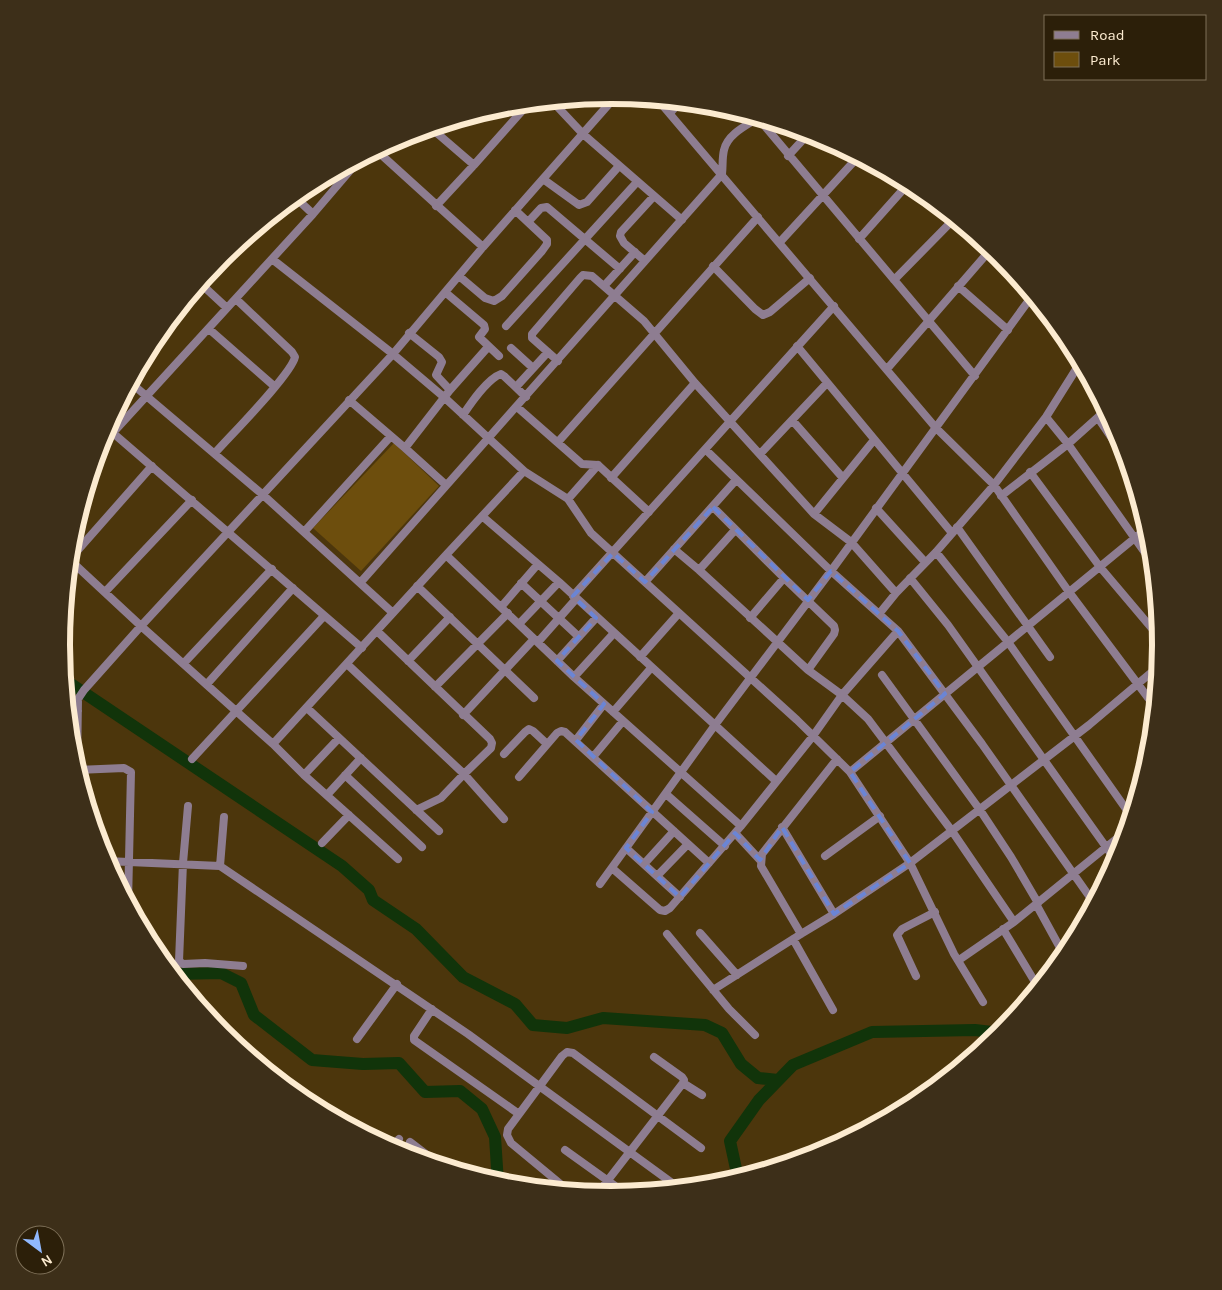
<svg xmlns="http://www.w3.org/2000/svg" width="1222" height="1290" font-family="Karla,sans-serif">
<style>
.green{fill:#6d4e0d}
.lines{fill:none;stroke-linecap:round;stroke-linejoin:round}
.river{stroke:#11340a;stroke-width:12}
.street{stroke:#8e7d91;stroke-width:8}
.marked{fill:none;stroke:#6b85d5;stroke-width:4;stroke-dasharray:10 6;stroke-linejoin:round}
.rim{fill:none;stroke:#fcebd0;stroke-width:6}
</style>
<rect width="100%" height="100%" fill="#4c360c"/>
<path class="green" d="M394 443 439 486 361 571 313 528Z"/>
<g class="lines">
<path class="river" d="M65 680 342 866 369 890 373 900 416 929 463 977 515 1004 533 1025 567 1028 603 1018 705 1025 722 1033 741 1064 758 1078 778 1080
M173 974 221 973 241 983 254 1015 312 1060 363 1064 399 1063 425 1092 460 1091 482 1109 495 1137 498 1183
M738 1178 730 1141 759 1100 793 1065 872 1032 975 1030 1000 1033"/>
<path class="street" d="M658 100 936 428 994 485 1069 592 1155 707
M552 101 583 134 682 220
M670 113 680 102
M758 118 975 376
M431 128 474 165 436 206
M376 150 483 247
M788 156 809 133
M474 165 529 103
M543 179 579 205 587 202 619 166
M295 197 313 214
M528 222 541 208 547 207 620 269
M859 239 908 184
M780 242 858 157
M989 251 1016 276
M272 259 393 354 445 398 524 471 568 499 591 533 797 720 850 772
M645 261 624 243 620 236 621 232 654 196
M713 266 755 309 763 315 770 312 810 278
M459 276 485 298 494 301 502 296 542 251 547 244V240L515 210
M894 280 954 219
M200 283 227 308
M604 286 635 252
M958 286 1008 330
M445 292 484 325 485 329 479 337 499 356
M506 326 637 182
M209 329 274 386
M409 333 439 357 442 362 436 375 450 390
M797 346 952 533
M511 348 533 368
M558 361 532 338V334L580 278 583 275 592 276 644 321 695 383 814 514 851 542 896 593
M887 369 991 249
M131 383 262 494 393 613
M516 387 548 352
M349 400 405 448 450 390 488 347
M517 407 582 464 598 465
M463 415C471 403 487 379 501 374L504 376 526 397
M1046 417 1068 444 1153 564
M1098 418 1126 459
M792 420 843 478
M113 433 362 648
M558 442 758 217
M99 448 313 214 360 159
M405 448 446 485
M706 450 831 571 898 631 982 744 1094 903
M215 453C230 436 291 375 295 357L292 352 236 299
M760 454 827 383
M524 471 446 555 574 677 741 826
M1030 472 1100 567 1160 638
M611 478 695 383
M1001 496 1068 444 1106 410
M568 499 598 465 649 512
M713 507 784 578 834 626 835 630 834 634 808 670
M876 508 925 562
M814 514 874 440
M482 516 559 582 776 781
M957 527 1050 657
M304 532 391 436
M674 549 699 570 808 670 842 695 868 719 952 831 1014 922
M936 552 1008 642 1131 816
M70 559 152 466
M70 560 141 626 273 744 446 555
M699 570 735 530
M910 578 948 625 1116 861
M645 582 736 480
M360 583 722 174C723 166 722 158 724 150 727 135 745 126 758 118
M521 583 579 637
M417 586 534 698
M105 592 192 500
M573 596 834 306
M501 607 538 564
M879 614 896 593 936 552 994 485 1046 417 1080 363
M750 618 784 578
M519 624 559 582
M377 631 490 739 492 743 491 748 464 774 441 798 416 810
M538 642 576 599
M640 657 679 613
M408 661 450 617
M557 661 596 618
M184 663 272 569
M347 664 464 774 504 819
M882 675 980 810 1011 857 1038 903
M574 677 614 633
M207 684 293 588
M435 687 508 613
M307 708 439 831
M68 710 78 711
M613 712 651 668
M463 715 534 639
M576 740 604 704
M273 744 304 775 398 859
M504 754 525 732 529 729 533 731 547 744
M593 757 623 721
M192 759 324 616
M1140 764 1145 771
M77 768 78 699 84 690 141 626 393 354 483 247 616 96
M77 770 124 768 131 772 128 903
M304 775 339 738
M345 775 422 847
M519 777 557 733 561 731 565 732 709 863
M666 794 725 846
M327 795 361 758
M188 806 183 863 179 961 183 964 205 963 243 966
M782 827 834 914
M735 833 760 860
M322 843 349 815
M626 848 680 897
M825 856 880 816
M106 861 220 866 468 1034 679 1188
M644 864 674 831
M220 866 224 817
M612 868 660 910 665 911 670 908 741 826 813 736 842 695 898 631
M657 876 688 844
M600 884 715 725 831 571 1032 296
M1036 904 1064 955
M1003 929 1038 987
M700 933 737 975
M667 934 729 1009 755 1035
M801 934 761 866 762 854 837 759
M793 939 833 1010
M959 960 1014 922 1126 831
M916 976 897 935 902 929 935 912
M713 990 801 934 834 914 910 863 1089 725 1159 666
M983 1002 954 954 910 863 850 772 1147 528
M432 1009 414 1036V1040L519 1114
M357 1039 397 984
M654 1057 682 1077 684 1080 683 1083
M410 1142 440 1165
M392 1148 399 1139
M565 1150 625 1193
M569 1191 511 1143 507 1135 508 1129 562 1056 567 1052 573 1053 701 1148
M598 1193 683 1083 702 1095"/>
</g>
<path class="marked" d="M713 507 808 600 831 571 898 631 945 694 850 772 910 863 834 914 782 827 760 860 735 833 680 897 626 848 652 812 576 740 604 704 557 661 596 618 573 596 613 553 645 582Z"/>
<path d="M0 0H1222V1290H0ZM70 645a541 541 0 1 1 1082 0a541 541 0 1 1-1082 0Z" fill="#3d2f19" fill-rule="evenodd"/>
<path class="rim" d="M70 645a541 541 0 1 1 1082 0a541 541 0 1 1-1082 0Z"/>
<rect x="1044" y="15" width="162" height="65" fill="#2c1f09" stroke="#7f7159"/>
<rect x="1054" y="31" width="25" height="8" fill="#8e7d91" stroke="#7f7159"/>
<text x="1090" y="40" font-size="15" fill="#fcebd0">Road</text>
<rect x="1054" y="52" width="25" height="15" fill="#6d4e0d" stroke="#7f7159"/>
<text x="1090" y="65" font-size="15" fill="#fcebd0">Park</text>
<g transform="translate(40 1250) rotate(148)"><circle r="24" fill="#2c1f09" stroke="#7f7159"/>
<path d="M0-4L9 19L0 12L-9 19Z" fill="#90b8fd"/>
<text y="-8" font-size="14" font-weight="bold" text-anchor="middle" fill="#fcebd0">N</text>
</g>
</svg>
